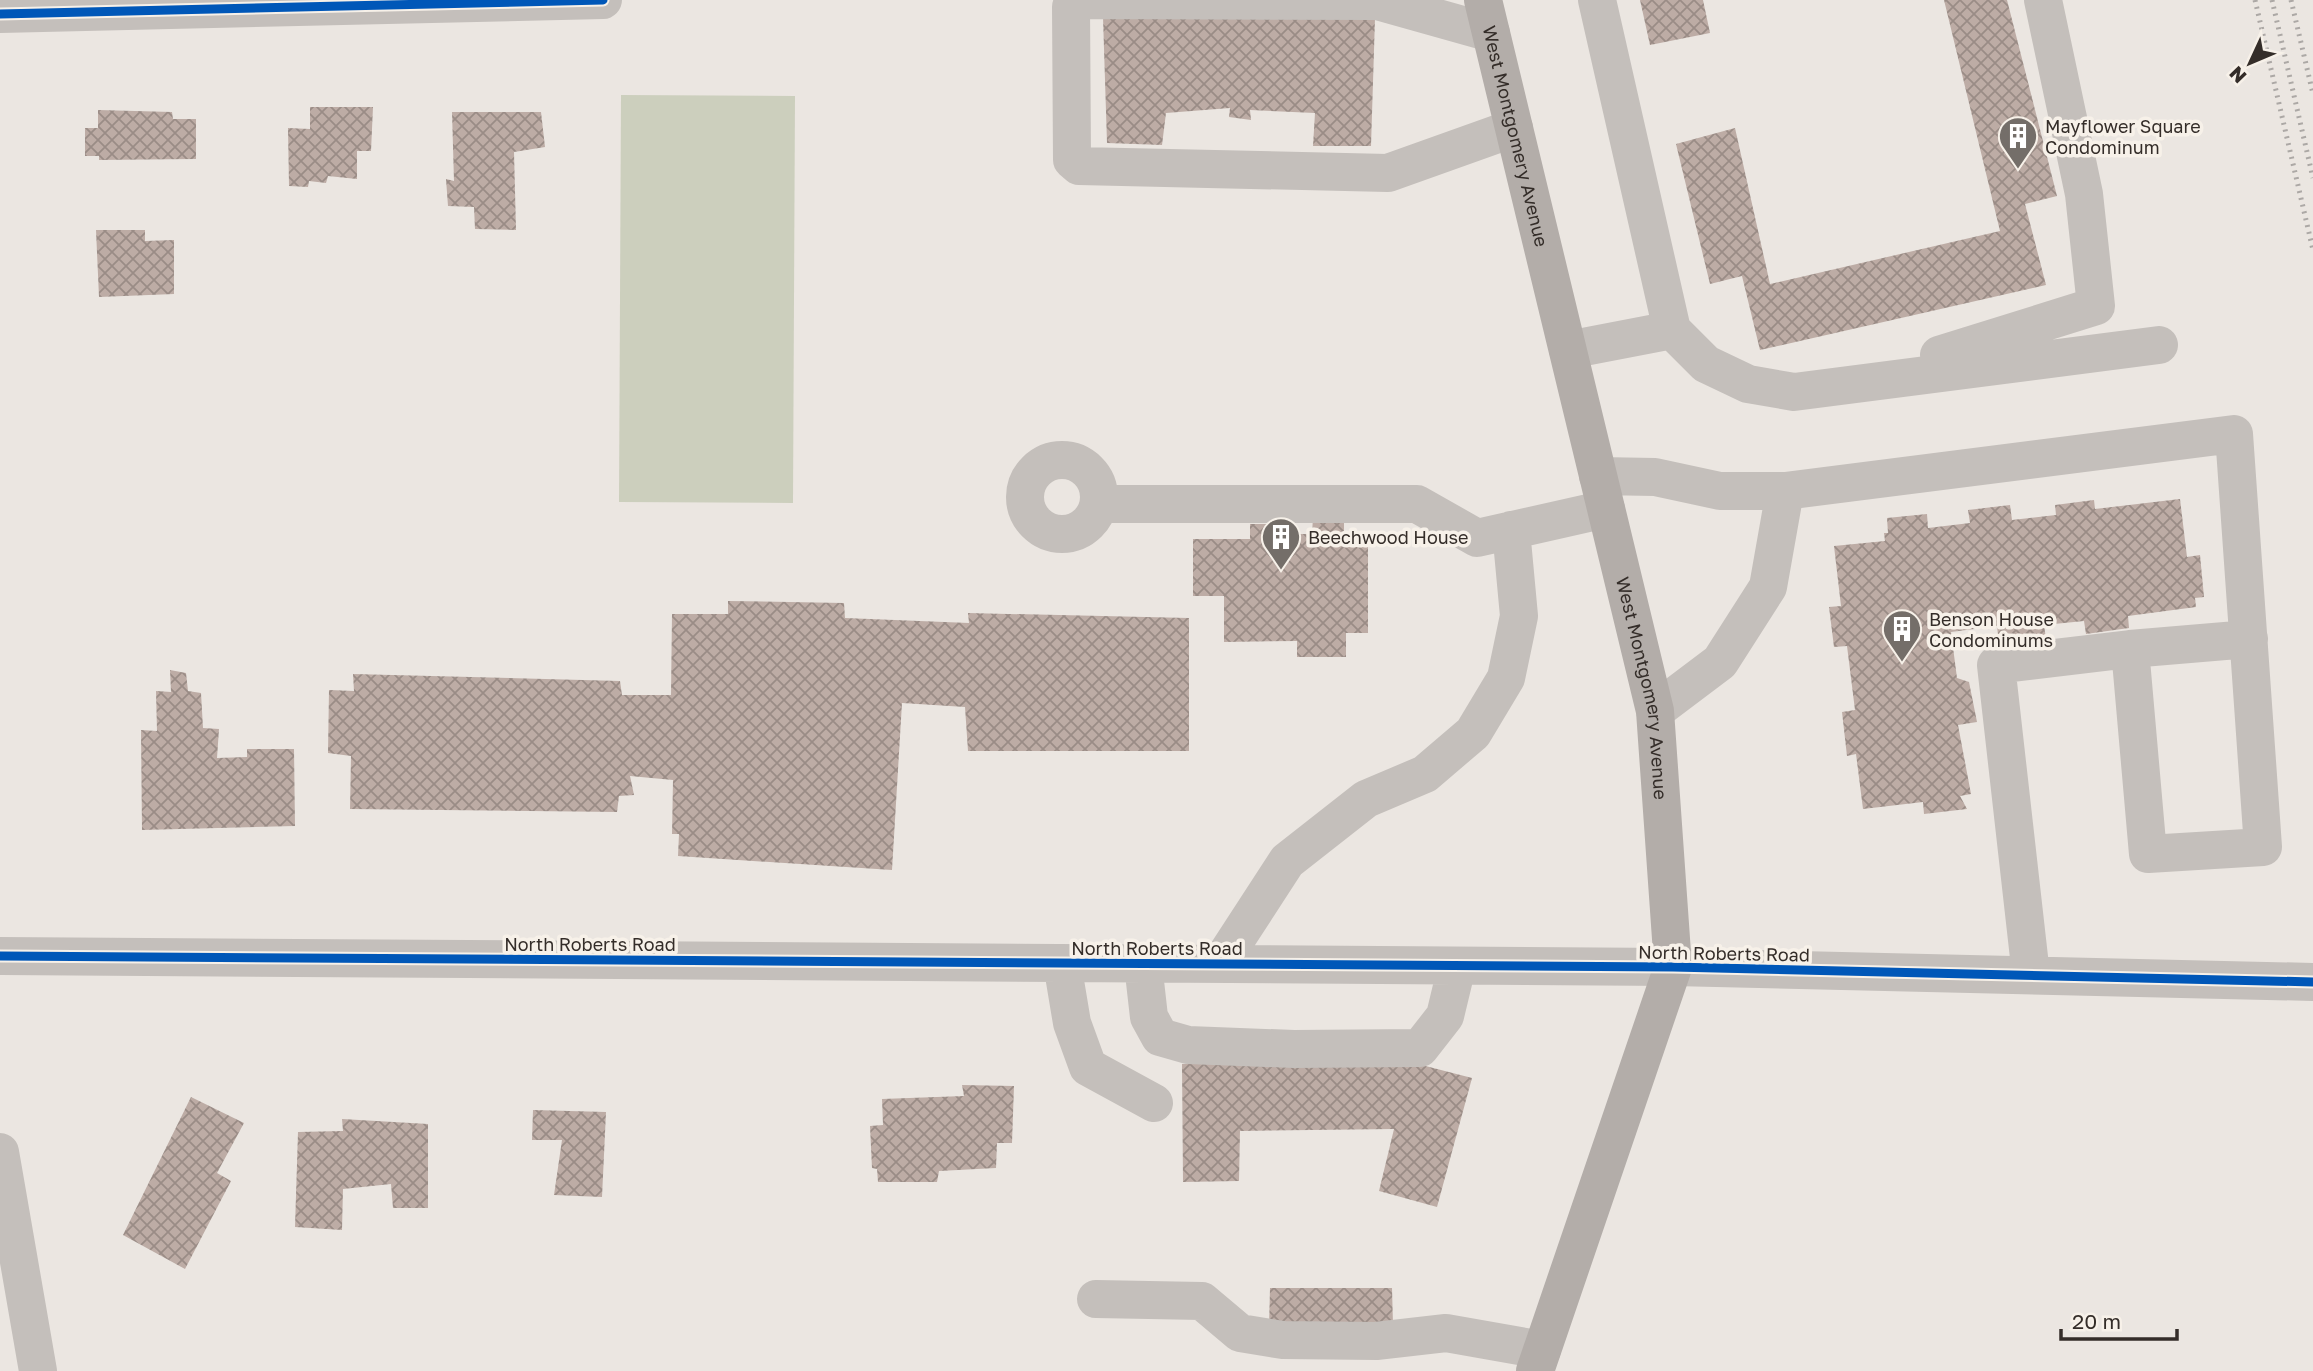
<svg xmlns="http://www.w3.org/2000/svg" width="2313" height="1371" font-family="'Golos Text',sans-serif">
<style>
.grass{fill:#cccfbd}
.building{fill:url(#building-cross-hatch)}
.lines{fill:none;stroke-linecap:round;stroke-linejoin:round}
.minor{stroke:#c4bfbb;stroke-width:38}
.major{stroke:#b3ada9;stroke-width:38}
.rail{stroke:#aca8a5;stroke-width:5;stroke-dasharray:2 5;stroke-linecap:butt}
.cycleway-casing{stroke:#f7f1e9;stroke-width:13}
.cycleway{stroke:#0057b8;stroke-width:9}
.labels{text-anchor:middle;dominant-baseline:central;stroke-width:7;stroke-linejoin:round;paint-order:stroke}
.poi-label{font-size:18px;fill:#342d29;stroke:#f7f1e9;text-anchor:start}
.street-label{font-size:18px;fill:#342d29;stroke:#f7f1e9}
</style>
<defs>
<pattern id="building-cross-hatch" width="8" height="8" patternUnits="userSpaceOnUse" patternTransform="scale(1.75)"><rect width="8" height="8" fill="#bdaca5"/><path d="M0 0l8 8M0 8l8-8" fill="none" stroke="#9a8c86"/></pattern>
</defs>
<rect width="100%" height="100%" fill="#ebe6e1"/>
<path class="grass" d="M621 95 795 96 793 503 619 502Z"/>
<path class="building" d="M1640 0H1703L1710 33 1650 45Z
M1944 0H2007L2057 196 2025 204 2046 285 1760 350 1742 276 1710 284 1676 144 1735 128 1770 284 2000 231Z
M1103 17 1375 18 1371 146H1313L1315 113 1250 110 1251 120 1229 117 1230 108 1166 113 1162 145 1107 143Z
M310 107H373L371 151H357V179L328 176 326 183 309 181 308 187 289 186 288 128 310 129Z
M98 110 172 112 173 119H196V159L99 160V156H85V128H98Z
M452 112H541L545 147 514 152 516 230 475 229 474 207 448 206 446 179 454 181Z
M96 230H145V241L174 240V294L99 297Z
M2180 499 2187 557 2200 555 2204 597 2195 598 2196 607 2128 616 2129 628 2086 634 2084 621 2044 625 2046 639 1999 644 1997 626 1951 632 1957 678 1969 682 1977 722 1958 725 1971 794 1960 796 1967 809 1924 814 1923 802 1863 809 1856 754 1847 756 1842 712 1855 710 1847 646 1834 647 1829 607 1841 606 1834 546 1885 541 1884 533H1888L1887 518 1927 514 1928 528 1970 523 1968 510 2010 505 2012 520 2056 515 2055 505 2094 500 2095 509Z
M1313 517H1344V547L1368 546V633H1346V657H1297V641L1224 642V596H1193V539H1250V524H1284V534H1312Z
M728 601 844 603 845 618 969 623 968 613 1189 618V751H968L965 707 902 703 892 870 678 856 679 834H672L673 780 630 776 634 795 619 796 617 812 350 809 351 756 328 753 329 690 354 691 353 674 620 681 622 695H671L672 614H728Z
M170 670 186 673 188 691 201 693 203 728 219 729 217 758 247 757V749H294L295 826 142 830 141 730 157 731 156 691 171 692Z
M1410 1062 1472 1078 1437 1207 1379 1191 1394 1129 1240 1131 1239 1181 1183 1182 1182 1064Z
M962 1085 1014 1086 1012 1143H997L996 1168 939 1171 937 1182H878L877 1169 872 1168 870 1126 883 1125 882 1099 964 1096Z
M191 1097 244 1123 217 1173 231 1181 185 1269 123 1235Z
M533 1110 606 1112 602 1197 554 1195 562 1140H532Z
M342 1119 428 1124V1208H393L391 1184 343 1189 342 1230 295 1227 298 1132 343 1131Z
M1270 1288H1392L1393 1325 1269 1327Z"/>
<g class="lines">
<path class="minor" d="M1597 0 1672 330 1706 364 1748 384 1794 392 2159 345
M0 14 603 0
M1491 33 1377 1 1080 0 1071 7 1072 160 1079 166 1388 173 1514 128
M1568 350 1672 330
M1939 355 2096 306 2084 194 2043 0
M1025 497a37 37 0 1 1 74 0a37 37 0 1 1-74 0Z
M1598 476 1655 477 1720 491H1785L2234 434 2263 847 2148 854 2130 649 2249 639
M1099 504H1417L1477 538 1606 509
M1655 711 1720 662 1768 587 1785 491
M0 956 1673 967 2313 982
M1062 963 1072 1023 1088 1067 1154 1103
M1143 964 1149 1017 1160 1037 1188 1045 1294 1049 1420 1048 1445 1016 1457 966
M1220 964 1287 861 1366 799 1425 774 1473 733 1506 678 1519 616 1511 530
M2031 975 1996 665 2130 649
M0 1152 38 1371
M1096 1299 1202 1301 1240 1333 1283 1340 1376 1341 1446 1333 1542 1350"/>
<path class="major" id="s1" d="M1483 0 1655 711 1673 967 1535 1371"/>
<path class="rail" d="M2255 0 2313 250
M2272 0 2313 178
M2291 0 2313 94"/>
<g class="cycleway-casing">
<path id="cycleway" d="M0 14 603 0
M0 956 1673 967 2313 982"/>
</g>
<use href="#cycleway" class="cycleway"/>
</g>
<defs>
<g id="building-pin" transform="scale(2.0125)"><path d="M0 17L-7.5 6A9.5 9.5 0 1 1 7.5 6Z" fill="#746e69" stroke="#f7f1e9"/><path d="M-4-6H4V6H1V3H-1V6H-4ZM-2.5-4.3h1.7v1.8h-1.7ZM.8-4.3h1.7v1.8H.8ZM-2.5-1h1.7V.8h-1.7ZM.8-1h1.7V.8H.8Z" fill="#fff"/></g>
</defs>
<g fill-rule="evenodd">
<use href="#building-pin" x="2018" y="136"/>
<use href="#building-pin" x="1281" y="537"/>
<use href="#building-pin" x="1902" y="629"/>
</g>
<g class="labels">
<g class="poi-label">
<text x="2045" y="126">Mayflower Square<tspan x="2045" dy="21">Condominum</tspan></text>
<text x="1308" y="537">Beechwood House</text>
<text x="1929" y="619">Benson House<tspan x="1929" dy="21">Condominums</tspan></text>
</g>
<g class="street-label">
<text stroke="none"><textPath href="#s1" startOffset="140">West Montgomery Avenue</textPath></text>
<text stroke="none"><textPath href="#s1" startOffset="707">West Montgomery Avenue</textPath></text>
<text x="590" y="944">North Roberts Road</text>
<text x="1157" y="948">North Roberts Road</text>
<text transform="translate(1724 953) rotate(1)">North Roberts Road</text>
</g>
</g>
<g transform="translate(2250 63) rotate(226)" stroke="#f7f1e9" stroke-width="5" paint-order="stroke">
<path d="M0-5L12 26L0 18L-12 26Z" fill="#342d29"/>
<text y="-10" font-size="19" font-weight="bold" text-anchor="middle" fill="#342d29">N</text>
</g>
<path d="M2061 1329v10h116v-10" fill="none" stroke="#342d29" stroke-width="3.5"/>
<text x="2072" y="1329" font-size="21" fill="#342d29" stroke="#f7f1e9" stroke-width="5" paint-order="stroke">20 m</text>
</svg>
